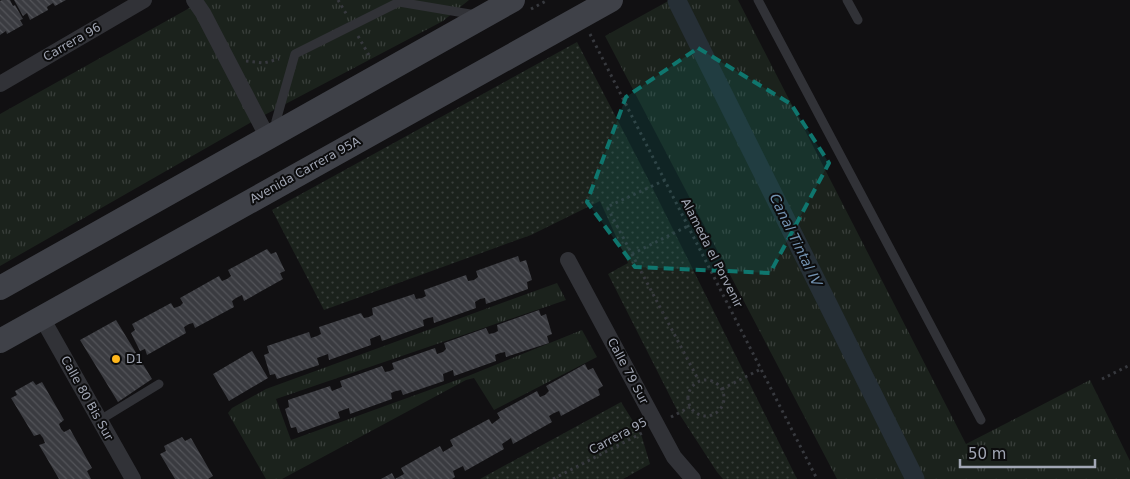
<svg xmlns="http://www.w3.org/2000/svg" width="1130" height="479" font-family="'DejaVu Sans',sans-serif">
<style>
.grass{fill:url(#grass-tufts)}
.park{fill:url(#park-dots)}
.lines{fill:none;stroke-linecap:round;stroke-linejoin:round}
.canal{stroke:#262f36;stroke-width:19}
.building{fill:url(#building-back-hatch)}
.path{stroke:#37393e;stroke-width:3;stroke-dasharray:2.5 4;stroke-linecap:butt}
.service{stroke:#313237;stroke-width:9}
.minor{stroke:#313237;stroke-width:16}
.secondary{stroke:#3f4148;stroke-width:24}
.marked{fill:#0f766e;fill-opacity:0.2;stroke:#0f766e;stroke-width:4;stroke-dasharray:10 6;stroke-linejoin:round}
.poi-dot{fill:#ffb71c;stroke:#0c0c0d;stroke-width:2}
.labels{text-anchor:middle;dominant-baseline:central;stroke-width:4;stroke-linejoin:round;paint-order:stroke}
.street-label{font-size:12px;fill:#a1a6b4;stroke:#0c0c0d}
.poi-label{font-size:12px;fill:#a1a6b4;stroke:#0c0c0d;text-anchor:start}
.water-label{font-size:14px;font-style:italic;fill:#7494b3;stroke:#0c0c0d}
</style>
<defs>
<pattern id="grass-tufts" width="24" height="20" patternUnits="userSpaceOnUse" patternTransform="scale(1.25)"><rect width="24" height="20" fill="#1b221c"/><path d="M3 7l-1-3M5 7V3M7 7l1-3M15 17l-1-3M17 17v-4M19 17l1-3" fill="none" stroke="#393f3b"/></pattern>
<pattern id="park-dots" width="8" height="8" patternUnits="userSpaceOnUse" patternTransform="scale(1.25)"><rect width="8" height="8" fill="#1b221c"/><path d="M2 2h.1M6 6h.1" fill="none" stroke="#393f3b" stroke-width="1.8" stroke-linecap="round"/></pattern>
<pattern id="building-back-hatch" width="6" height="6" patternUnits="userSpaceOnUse" patternTransform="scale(1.25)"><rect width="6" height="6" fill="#3a3b40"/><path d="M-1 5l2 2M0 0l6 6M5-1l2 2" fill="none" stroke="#535459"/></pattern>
</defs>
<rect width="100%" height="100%" fill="#111012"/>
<path class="grass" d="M190 0H469L443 21 257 119 0 266V114L193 6Z
M670 0H738L966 444 1090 380 1130 461V479H837L605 36Z
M557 283 566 300 276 399 291 440 468 376 582 330 597 357 494 410 474 378 466 380 282 479H266L228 413 232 408 266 389Z"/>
<path class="park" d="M577 42 647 177 797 479H723L717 472 678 412 608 274 628 263 600 201 531 235 324 310 272 210Z
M621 402 641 434 650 464 623 479H480Z"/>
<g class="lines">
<path class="canal" d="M677 1 915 479"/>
</g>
<path class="building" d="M2 0H10L13 6 15 5 23 19 20 20 23 25 7 34 6 31 0 35V1Z
M14 0H66L55 6 53 3 47 7 48 10 30 20 27 13 23 16Z
M267 249 271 254 276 252 285 271 280 273 283 279 244 301 242 295 236 298 232 301 234 307 195 328 193 323 189 324 184 327 186 333 147 355 145 349 140 351 131 333 135 330 132 324 171 303 174 308 180 306 183 303 180 298 219 276 222 281 227 279 231 276 228 270Z
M518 256 520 262 526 260 532 280 527 282 528 289 486 304 485 298 480 299 475 302 476 308 434 323 433 317 428 318 423 320 424 326 382 341 380 335 370 339 371 345 329 360 328 354 317 358 319 365 277 379 275 374 270 375 264 355 269 353 267 346 309 332 311 338 317 336 321 334 319 327 361 313 364 318 369 317 373 315 372 308 414 294 416 299 422 298 426 296 424 290 466 275 468 281 474 280 478 277 476 271Z
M539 310 541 316 546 314 552 334 547 336 549 343 506 357 505 352 500 353 495 355 496 361 454 376 453 370 443 374 444 381 403 395 401 390 396 391 391 393 392 399 350 414 349 408 343 410 338 412 340 418 298 433 296 427 291 428 285 409 289 407 288 400 330 386 332 391 342 387 340 381 382 366 385 372 390 371 394 369 392 363 435 348 437 354 443 352 446 349 444 343 486 328 489 334 494 333 498 331 497 325Z
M116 320 152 379 118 402 80 340Z
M252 351 268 378 229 401 213 374Z
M585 364 588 370 593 368 603 386 598 389 600 395 561 416 559 411 554 413 549 416 552 422 513 444 511 438 502 444 504 449 465 471 463 466 453 471 455 477 452 479H381L392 473 395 479 404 474 401 468 440 446 443 452 453 446 450 440 489 419 492 424 500 418 497 413 537 391 540 397 545 395 549 391 546 386Z
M33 381 36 385 42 382 64 420 59 424 61 429 64 432 70 429 92 468 87 471 91 479H59L39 445 45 443 43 438 40 434 34 436 11 398 17 395 15 391Z
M182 437 185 441 191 438 213 476 208 479H175L160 454 166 451 164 446Z"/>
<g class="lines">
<path class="path" d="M338 0 347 15
M531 9 548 0
M590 34 817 479
M358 36 370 57
M246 61 264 63 279 59
M665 180 607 207 699 381
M632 254 688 226
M1102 379 1130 365
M688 398a18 18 0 1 1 36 0a18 18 0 1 1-36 0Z
M722 389 761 369
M671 417 690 407
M553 479 644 432"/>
<path class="service" d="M758 0 981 420
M847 0 858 20
M275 129 276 121 295 54 399 2 476 15
M100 420 159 384"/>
<path class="minor" d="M194 0 203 13 268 138
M0 84 144 0
M568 260 674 457 693 479
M42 318 133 479"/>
<path class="secondary" d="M0 288 513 0
M0 341 611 0"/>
</g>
<path class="marked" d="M698 48 791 104 829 163 770 273 635 267 587 202 626 97Z"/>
<circle class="poi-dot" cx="116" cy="359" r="5"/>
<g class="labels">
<g class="street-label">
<text transform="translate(72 42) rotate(-30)">Carrera 96</text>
<text transform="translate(305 170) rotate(-29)">Avenida Carrera 95A</text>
<text transform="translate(712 253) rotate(63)">Alameda el Porvenir</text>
<text transform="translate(628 371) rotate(62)">Calle 79 Sur</text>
<text transform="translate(87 398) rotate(61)">Calle 80 Bis Sur</text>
<text transform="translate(618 436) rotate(-28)">Carrera 95</text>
</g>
<g class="poi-label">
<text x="126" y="359">D1</text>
</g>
<g class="water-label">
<text transform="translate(796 240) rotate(64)">Canal Tintal IV</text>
</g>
</g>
<path d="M960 459v8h135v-8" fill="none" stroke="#a1a6b4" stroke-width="2.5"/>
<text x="968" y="459" font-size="15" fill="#a1a6b4" stroke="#0c0c0d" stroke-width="4" paint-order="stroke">50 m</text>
</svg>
